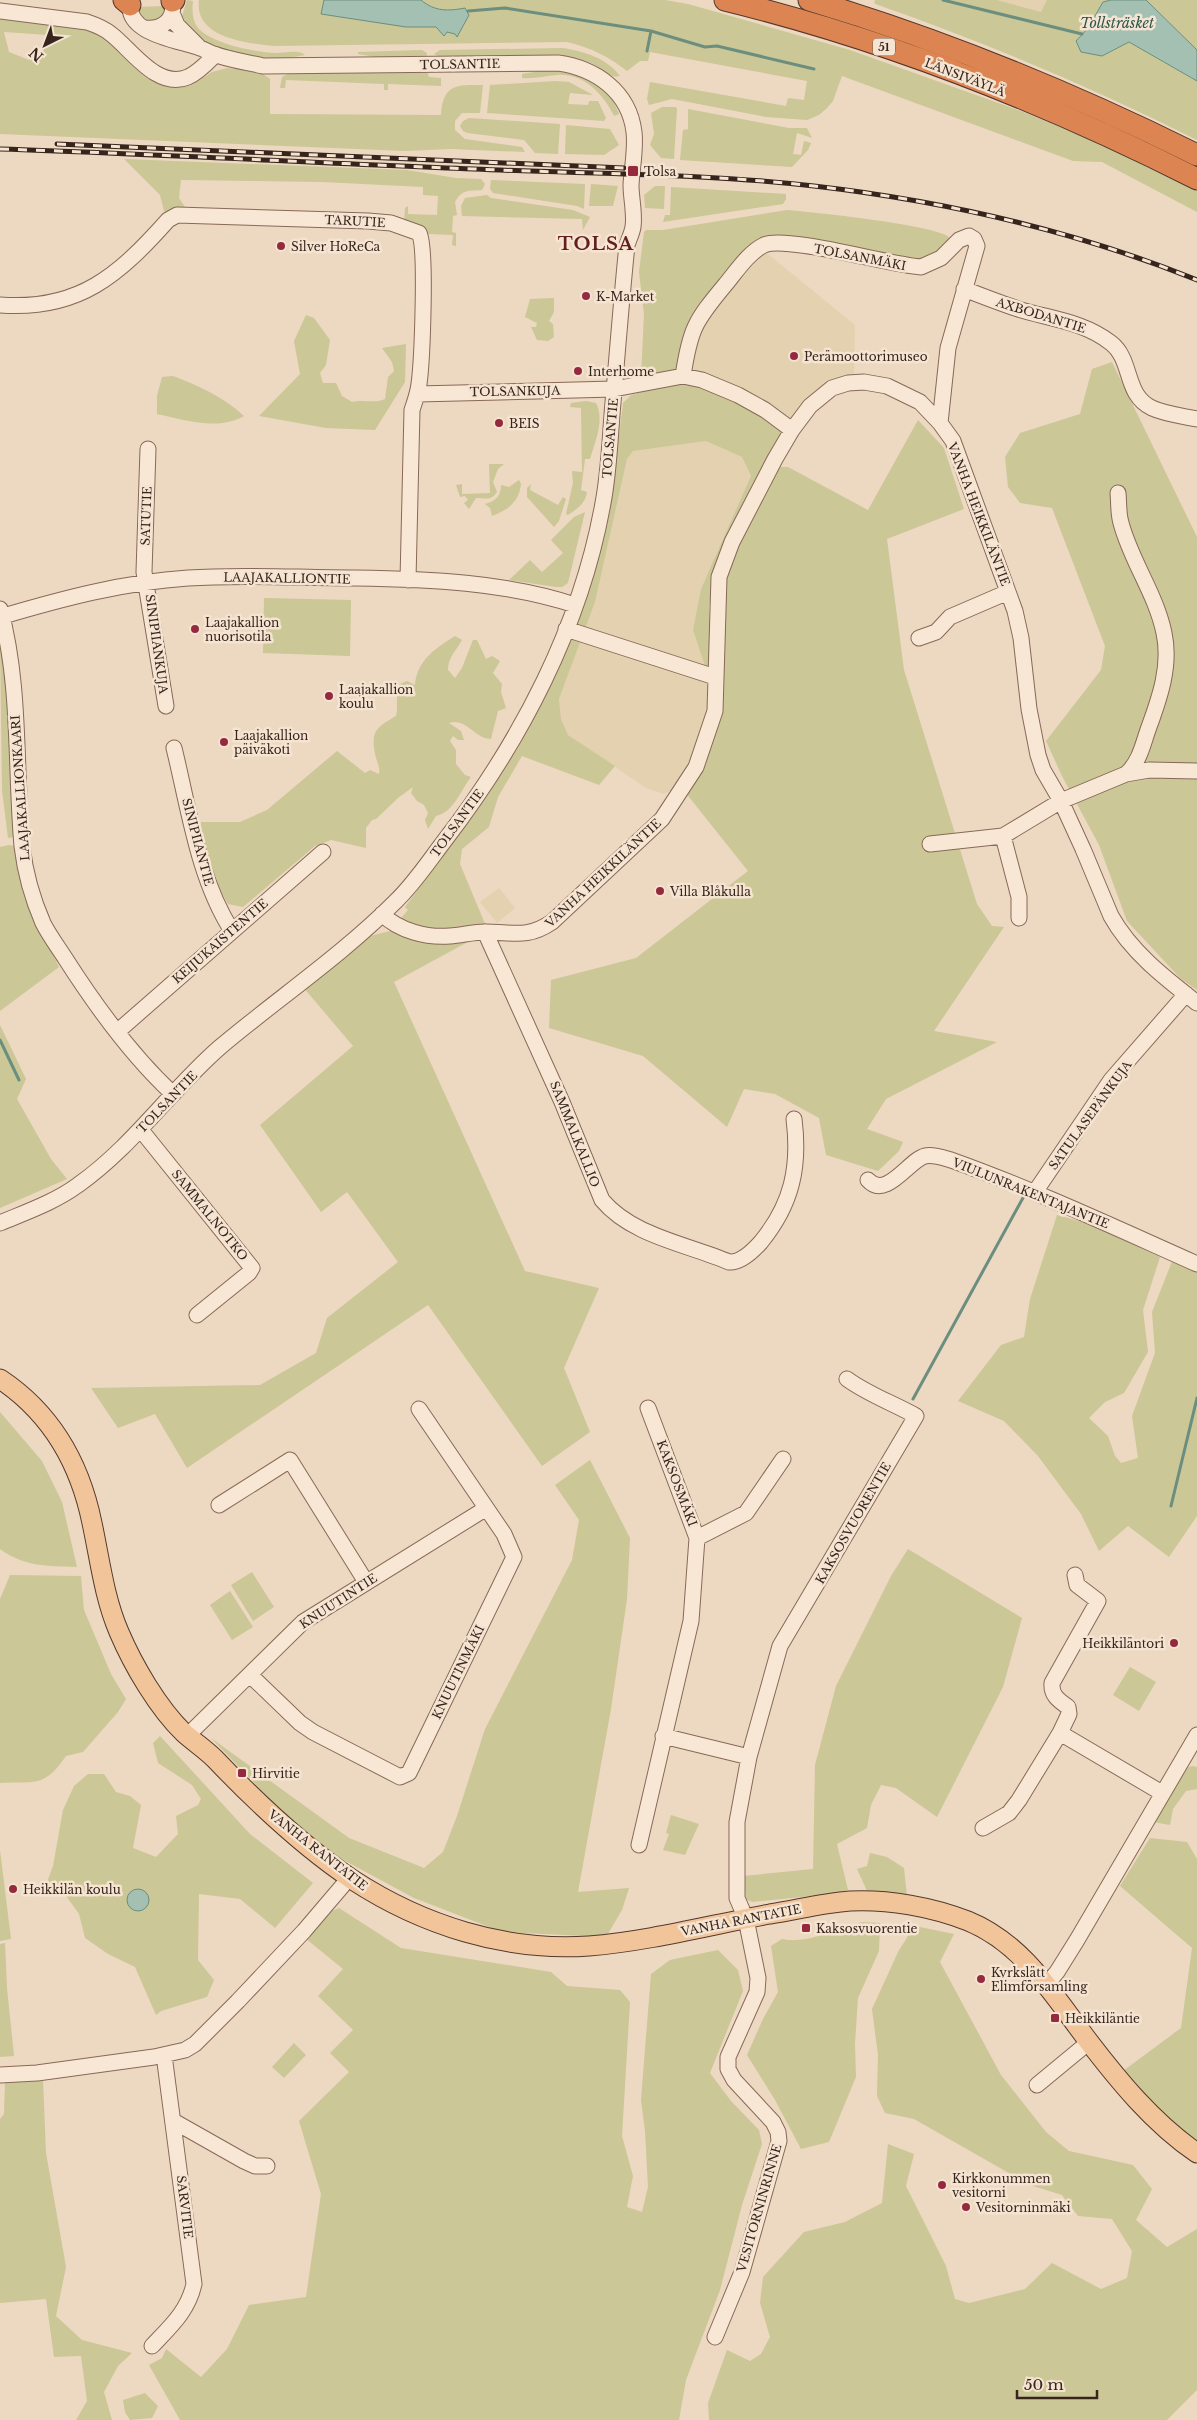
<svg xmlns="http://www.w3.org/2000/svg" width="1197" height="2420" font-family="'Libre Baskerville',serif">
<style>
.farmland{fill:#e3d1af}
.green{fill:#cbc796;fill-rule:evenodd}
.water{fill:#a4c0b2;stroke:#6b8e7f}
.lines{fill:none;stroke-linecap:round;stroke-linejoin:round}
.stream{stroke:#6b8e7f;stroke-width:3}
.minor-casing{stroke:#876959;stroke-width:17}
.major-casing{stroke:#54382d;stroke-width:21}
.highway-casing{stroke:#54382d;stroke-width:23}
.minor{stroke:#f8e7d4;stroke-width:15}
.major{stroke:#f1c599;stroke-width:19}
.highway{stroke:#dd8552;stroke-width:21}
.rail-casing{stroke:#37251d;stroke-width:5}
.rail{stroke:#f5e4d1;stroke-width:3;stroke-dasharray:9;stroke-linecap:butt}
.poi-dot{fill:#952a3f;stroke:#f5e4d1;stroke-width:2}
.labels{text-anchor:middle;dominant-baseline:central;stroke-width:5;stroke-linejoin:round;paint-order:stroke}
.shield{fill:#f5e4d1;stroke:#705e53;stroke-width:1}
.shield-label{font-size:11px;font-weight:bold;fill:#37251d}
.street-label{font-size:12px;fill:#37251d;stroke:#f5e4d1}
.poi-label{font-size:12px;fill:#37251d;stroke:#f5e4d1;text-anchor:start}
.water-label{font-size:14px;font-style:italic;fill:#2c564c;stroke:#f5e4d1}
.district-label{font-size:18px;font-weight:bold;letter-spacing:1px;fill:#631e1d;stroke:#f5e4d1}
</style>
<rect width="100%" height="100%" fill="#edd8c1"/>
<path class="farmland" d="M997 0H1047L1041 12Z
M763 250 855 325 854 380 791 421 699 376 692 368 690 360 701 322Z
M706 441 742 457 751 477 701 589 693 630 711 684 708 718 688 772 678 787 664 794 646 788 568 735 561 719 559 699 595 602 627 459 633 451Z
M499 888 515 908 497 923 480 902Z"/>
<path class="green" d="M187 0 193 1C192 10 192 20 198 28 212 44 255 52 275 53 285 53 299 49 305 55L277 60 249 58 212 47 192 35 181 20Z
M199 0H665L688 4 850 50 1021 111 1085 137 1197 191V212L1102 162 1073 161 842 76 833 101 827 108 819 115 807 120 766 117 672 99 649 105 647 99 650 82 786 106 788 98 804 100 807 81 650 52 648 61H640L627 71C608 56 591 48 567 42L274 46C247 43 194 38 199 0Z
M875 0H997L1041 12 1047 0H1111L1103 2 1088 28 1076 41 1102 56 1129 42 1197 81V140C1093 88 987 43 878 5L874 3Z
M1146 0H1197V50Z
M165 6V11L160 19 149 22 142 20 136 7Z
M0 15 83 25 97 32 176 87 192 85 212 72 227 68 260 72 270 79V114L441 115C443 84 456 85 483 85L480 113H462L455 121V130L465 139 522 147 525 152 451 149 405 151 0 134ZM4 32 48 35 43 51 29 60 9 52Z
M562 48C583 51 607 58 620 76 608 79 601 67 591 63 581 59 571 57 560 56L440 57 434 54 440 50Z
M422 50 427 53 426 59H387L358 54V52Z
M552 69C583 71 608 83 619 114L614 116C603 94 584 73 557 75 545 76 534 79 522 78V74Z
M427 71 429 77 441 78V86L388 84V90H384V84L286 80 285 88H280L282 77 291 72Z
M555 81 569 82 593 95 570 93 568 104 588 105 589 101H598L606 118 604 121 487 113 490 85Z
M662 107H676L677 109 674 159 661 158 650 145 654 134 651 113Z
M688 109 789 128H807L812 138 797 133 793 154 801 155 804 141 811 143 808 150 792 167 680 160 683 130 688 129Z
M469 118 560 124 558 154 535 153 524 140 467 133 463 131 460 126 463 121Z
M566 125 610 129 619 145 604 155 565 154Z
M124 159 407 170 456 178 481 179 485 184 482 190C469 191 462 189 455 202L457 215 453 216 452 232 456 233V246L452 245 453 235 429 234 421 227 404 222 405 208 408 206V214L437 215 438 196 423 195V187L322 182 181 180 179 198 187 210 167 215 164 211 160 195Z
M491 180 585 184 584 209 577 206 493 193 490 189Z
M591 184 618 186 613 206H589Z
M655 186H665L664 209 645 208 644 195Z
M671 187 786 194V199L783 204 663 222 665 215H670Z
M487 195 491 198 573 210 590 217 583 230 582 219 462 216 461 206 465 198Z
M787 210C811 212 939 225 950 238L941 252 921 264 788 241 745 256 676 368 671 374 641 377 644 314 639 272 644 232 646 230H663Z
M554 298V312L549 321 553 324 554 337 548 341 537 340 531 327H536L537 323 525 317 530 299Z
M306 315 314 318 330 340 326 365 320 373 323 383H336L342 396 352 402C364 399 374 404 385 399L388 377 394 371 392 362 382 348 406 344 405 382 375 430 326 428 259 416 300 374 294 341Z
M1112 362 1197 537V990L1181 979 1127 921 1099 845 1062 776 1046 741 1101 670 1105 646 1052 508 1020 503 1008 487 1005 457 1020 433 1080 414 1092 369Z
M173 376C199 386 224 397 244 416 218 431 185 420 157 414V396L162 377Z
M677 382C720 387 749 408 783 432L714 577 709 606 711 684 693 630 701 589 751 476 742 457 706 441 633 451 627 459 595 602 559 699 561 719 568 735 615 766 599 785 522 756 498 797 489 827 462 849 460 864 488 931 394 982 525 1271 599 1288 564 1368 590 1432 542 1466 428 1305 187 1468 155 1414 118 1428 91 1388 260 1385 316 1353 327 1318 398 1262 347 1192 321 1212 260 1125 353 1046 303 987 366 937 390 931 408 910 405 907 482 802 518 748 547 693 569 639 613 484 623 403 631 395Z
M586 401 596 403C605 420 595 442 590 459H585L581 490 587 492C585 504 578 508 568 515L566 514 573 483 572 471 582 472 581 408 570 407 571 403Z
M918 420 944 448 964 509 887 539 904 670 977 904 992 926 1004 927 934 1031 997 1042 886 1099 867 1129 903 1142 899 1151 878 1171 826 1155 819 1118 775 1094 744 1089 727 1127 643 1056 549 1028 551 980 636 958 748 871 685 792 712 735 721 586 733 548 776 467H788L868 510Z
M489 464H504L498 469 493 482 497 492C491 501 486 498 476 498L469 509 464 503 468 500 465 496 460 497 456 485 462 484V494L490 493Z
M519 480 521 484C519 502 508 510 492 516L490 508 485 504C496 501 501 496 501 485L509 487Z
M531 484 530 490 558 505 563 497 566 499 559 521 554 527 527 497V488Z
M585 512 568 583 562 587H556L509 580 530 560 542 572 563 553 551 540 574 517Z
M264 598 351 600 350 656 263 653Z
M455 636 462 640C456 651 448 657 448 670L455 678 462 668 473 640H477L486 659 492 656 500 661 493 673 502 684 501 692 506 708 498 711 491 739C475 739 466 717 449 723L461 731 464 740H458L453 736 450 741 456 750V764L465 775 471 777C460 791 454 812 436 816L428 829 425 820 428 813 424 805 417 801 411 793 413 787 398 798 376 819 372 820 366 828V848L331 840 315 846 243 907 228 904C215 881 191 850 201 822H240L267 810 337 751 365 773 370 770 379 774C380 767 378 764 376 758 370 732 375 728 396 716 399 704 394 695 400 684L407 681 415 685C417 660 436 648 455 636Z
M0 640 7 682 15 837 8 838 2 790Z
M9 845 15 846 39 928 59 967 0 1011V847Z
M0 1025 26 1079 17 1099 51 1159 67 1179 0 1208Z
M1057 1215 1086 1223 1160 1257 1143 1310 1148 1352 1124 1393 1105 1402 1089 1418 1108 1436 1115 1456 1121 1463 1138 1458 1132 1416 1155 1353 1152 1312 1173 1259 1197 1270V1516L1169 1557 1128 1526 1099 1551 1081 1514 1038 1456 1004 1421 958 1401 1001 1345 1024 1337 1030 1299Z
M0 1412 42 1461 62 1502 77 1567C47 1566 25 1567 0 1549Z
M590 1460 630 1538 627 1599 611 1709 578 1892 629 1888 622 1910 606 1937 502 1932 414 1898 338 1857 283 1813 211 1738 349 1838 424 1868 443 1852 457 1816 485 1729 572 1560 579 1520 555 1485Z
M908 1549 1022 1618 1003 1687 937 1817 896 1788 881 1785 871 1805 867 1828 837 1844 848 1890 833 1894 752 1902 746 1899 743 1876 813 1869 815 1765 836 1686 891 1576Z
M252 1572 274 1607 253 1621 231 1585Z
M10 1575 81 1576 84 1610 111 1674 126 1699 118 1712 83 1752 66 1756C44 1788 36 1781 0 1783V1599Z
M230 1591 253 1627 232 1640 210 1605Z
M1130 1667 1156 1682 1139 1711 1113 1695Z
M160 1736 250 1834 313 1883 275 1928 240 1899 199 1894 198 1960 214 1980 207 1997 161 2011 156 2015 135 1967 108 1954 85 1938 79 1914 64 1893 42 1896 53 1866 63 1810 74 1786 88 1774H104L116 1792 130 1796 141 1805 133 1848 156 1857 178 1834 176 1816 198 1805 201 1799 192 1785 158 1763 153 1743Z
M1192 1766 1197 1767V1789L1186 1791 1173 1809 1170 1825 1153 1822 1180 1770Z
M671 1815 699 1824 685 1855 663 1850 669 1834 666 1833Z
M1150 1838 1187 1842 1197 1859V2142L1185 2136 1123 2071 1181 2028 1192 1948 1120 1886Z
M0 1850 11 1939 0 1941Z
M870 1853 887 1857 904 1868 907 1896 867 1891 857 1869 867 1866Z
M339 1908 401 1948 551 1972 567 1986 620 1990 630 2002 622 2136 633 2176 627 2207 642 2212 648 2187 645 2131 641 2100 651 1974 670 1960 718 1950 738 1970 743 1991 710 2073 731 2101 759 2130 762 2144 742 2205 720 2290 686 2380 679 2420H180L149 2365 162 2358 166 2349 201 2377 227 2349 249 2305 306 2297 321 2194 299 2121 349 2072 330 2053 353 2030 318 1996 343 1969 305 1938 323 1915Z
M863 1922 880 1923 879 1951 858 1998 855 2044 856 2077 829 2142 801 2149 775 2100 747 2055 763 2019 778 1992 771 1946 782 1939C810 1945 836 1927 863 1922Z
M910 1925 954 1934 940 1962 1001 2075 1046 2132 1069 2151 1133 2165 1152 2189 1136 2220 1167 2247 1197 2229V2390L1167 2420H709L708 2403 727 2350 750 2361 761 2354 770 2337 760 2303 763 2277 804 2232 845 2222 882 2203 888 2144 914 2154 906 2186 946 2266 955 2299 969 2303 1025 2289 1052 2263 1101 2289 1127 2278 1132 2251 1112 2219 1078 2216 1062 2195 1030 2185 914 2119 885 2113 877 2096 878 2055 872 2009 899 1950 907 1938Z
M5 1943 7 1988 14 2056 0 2057V1944Z
M294 2043 306 2055 284 2078 272 2067Z
M43 2080 46 2153 66 2267 56 2316 82 2340 132 2353 118 2366 104 2392 112 2420H76L87 2401 81 2356 54 2357 46 2299 0 2303V2119L4 2114 5 2083Z
M145 2393 158 2406 152 2418 130 2420 125 2412 123 2400Z"/>
<path class="water" d="M324 0H421C435 12 449 11 465 8L469 15 457 37 455 34 447 32 444 36 436 27H406L321 14Z
M1111 0H1146L1197 50V81L1129 42 1102 56 1081 52 1076 41 1088 28 1103 2Z
M127 1900a11 11 0 1 1 22 0a11 11 0 1 1-22 0Z"/>
<g class="lines">
<path class="stream" d="M943 0 1082 34
M468 11 505 8 651 31 705 47 717 46 814 69
M647 51 651 31
M0 1040 19 1080
M913 1399 1024 1196
M1171 1506 1197 1398"/>
<g class="minor-casing">
<path id="minor" d="M0 11 87 22C96 25 104 28 111 34 131 49 157 90 188 77 199 72 207 63 215 55
M172 13 177 25 198 46
M145 28C163 30 176 19 172 0
M964 289C982 296 1000 303 1018 309 1050 319 1083 321 1111 343 1133 360 1124 395 1152 408 1165 414 1183 416 1197 419
M0 305C79 311 119 275 168 220L177 215 368 221 391 223 419 233C427 247 422 362 419 384 418 393 415 401 412 410L408 580
M683 376C690 329 695 321 725 285 736 272 748 253 764 245 786 235 890 265 921 267L941 258 959 240 969 236 974 239 977 246 948 348 940 423
M417 394 614 389 683 376 702 380 738 395 765 410 792 430
M148 449 144 572 166 706
M1118 493C1119 502 1118 513 1121 523 1131 561 1156 594 1164 633 1171 665 1160 697 1149 727 1143 743 1140 762 1126 774
M0 609C21 684 15 769 22 846 25 872 33 900 43 923 49 935 58 947 65 958 95 1005 133 1057 173 1094
M0 617C61 599 124 582 188 578 243 574 299 578 355 578 427 579 506 582 575 605
M566 629 715 677
M919 638 936 632 950 617 1008 592
M174 748C189 809 198 878 232 931
M930 844 1003 836
M382 914C399 931 427 938 450 936 462 935 474 932 485 932 513 932 527 939 552 922L662 819 696 767 715 711 719 577 732 542 775 459 792 430 810 406 832 388 848 383 864 382 887 386 920 402 940 423 953 441 1015 611 1021 638 1029 709 1038 755 1043 770 1061 801 1083 849 1111 916C1131 952 1165 978 1197 1003
M1019 918V897L1003 836 1061 801 1126 774 1149 770 1197 771
M485 932 562 1102 602 1200C632 1236 687 1244 729 1262 741 1263 753 1251 761 1242 792 1204 800 1167 794 1119
M118 1031 323 852
M141 1130 252 1268 249 1273 197 1315
M868 1180C886 1200 909 1160 925 1156 933 1154 944 1158 951 1160 1035 1190 1116 1228 1197 1264
M1035 1192 1111 1080 1186 994
M0 1223C26 1212 55 1202 78 1185 132 1147 170 1091 219 1048 277 999 341 956 395 902 414 884 429 861 445 840 521 741 581 626 603 503 610 467 610 429 614 392 618 343 622 294 627 245 629 239 632 233 633 227 635 214 631 198 631 185 632 167 636 149 634 132 629 91 595 68 558 63L263 66C247 62 229 60 214 54 209 53 204 49 200 48 179 40 122 34 131 0
M219 1505 290 1460 366 1582
M697 1538 746 1513 783 1459
M1075 1575 1077 1585 1098 1601 1052 1683C1051 1695 1058 1700 1068 1707L1069 1714 1060 1733 1162 1793
M250 1675 300 1723 313 1732 400 1777 409 1773 514 1557 504 1534 419 1409
M187 1736 303 1622 485 1509
M663 1736 749 1757
M983 1828 1009 1813 1019 1800 1060 1733
M639 1845 691 1621 697 1538 648 1408
M1047 1984 1057 1972 1077 1940 1197 1735
M0 2075 37 2073 154 2057 185 2050 195 2044 238 2001 304 1931 350 1877
M1037 2085 1089 2042
M175 2122 244 2161 255 2166H267
M715 2337 742 2272 779 2141 778 2132 773 2122 734 2080 728 2069V2057L757 1992 758 1978 746 1919 737 1898V1822L749 1757 780 1646 916 1416C893 1403 869 1395 847 1379
M152 2346C171 2326 188 2311 194 2284L164 2055"/>
</g>
<g class="major-casing">
<path id="major" d="M0 1379C51 1413 80 1464 92 1523 100 1560 104 1597 119 1632 133 1665 158 1708 184 1733 194 1742 205 1749 215 1759 257 1803 302 1846 353 1880 422 1925 506 1952 589 1946 650 1941 710 1925 770 1914 796 1910 823 1903 850 1901 888 1899 932 1907 968 1921 1022 1943 1052 1993 1086 2038 1118 2080 1153 2123 1197 2153"/>
</g>
<g class="highway-casing">
<path id="highway" d="M124 0 130 5
M725 0C888 40 1047 103 1197 179
M809 0C943 40 1072 93 1197 155
M172 1 174 0"/>
</g>
<use href="#minor" class="minor"/>
<use href="#major" class="major"/>
<use href="#highway" class="highway"/>
<g class="rail-casing">
<path id="rail" d="M57 144 624 168
M0 149C158 154 316 163 474 169 587 174 701 173 814 186 944 201 1076 231 1197 280"/>
</g>
<use href="#rail" class="rail"/>
</g>
<g class="poi-dot">
<rect x="627" y="165" width="12" height="12" rx="2.5"/>
<circle cx="281" cy="246" r="5"/>
<circle cx="586" cy="296" r="5"/>
<circle cx="794" cy="356" r="5"/>
<circle cx="578" cy="371" r="5"/>
<circle cx="499" cy="423" r="5"/>
<circle cx="195" cy="629" r="5"/>
<circle cx="329" cy="696" r="5"/>
<circle cx="224" cy="742" r="5"/>
<circle cx="660" cy="891" r="5"/>
<circle cx="1174" cy="1643" r="5"/>
<rect x="237" y="1768" width="10" height="10" rx="2.5"/>
<circle cx="13" cy="1889" r="5"/>
<rect x="801" y="1923" width="10" height="10" rx="2.5"/>
<circle cx="981" cy="1979" r="5"/>
<rect x="1050" y="2013" width="10" height="10" rx="2.5"/>
<circle cx="942" cy="2185" r="5"/>
<circle cx="966" cy="2207" r="5"/>
</g>
<g class="labels">
<rect class="shield" x="873" y="38.5" width="22" height="17" rx="4"/>
<g class="shield-label">
<text x="884" y="47">51</text>
</g>
<g class="street-label">
<text transform="translate(460 64) rotate(-1)">TOLSANTIE</text>
<text transform="translate(965 77) rotate(21)">LÄNSIVÄYLÄ</text>
<text transform="translate(355 221) rotate(3)">TARUTIE</text>
<text transform="translate(860 257) rotate(11)">TOLSANMÄKI</text>
<text transform="translate(1041 315) rotate(17)">AXBODANTIE</text>
<text transform="translate(515 391) rotate(-1)">TOLSANKUJA</text>
<text transform="translate(610 438) rotate(-85)">TOLSANTIE</text>
<text transform="translate(979 514) rotate(69)">VANHA HEIKKILÄNTIE</text>
<text transform="translate(146 516) rotate(-88)">SATUTIE</text>
<text transform="translate(287 578) rotate(1)">LAAJAKALLIONTIE</text>
<text transform="translate(157 644) rotate(82)">SINIPIIANKUJA</text>
<text transform="translate(20 788) rotate(-94)">LAAJAKALLIONKAARI</text>
<text transform="translate(457 823) rotate(-54)">TOLSANTIE</text>
<text transform="translate(198 842) rotate(75)">SINIPIIANTIE</text>
<text transform="translate(603 873) rotate(-43)">VANHA HEIKKILÄNTIE</text>
<text transform="translate(220 941) rotate(-41)">KEIJUKAISTENTIE</text>
<text transform="translate(167 1102) rotate(-46)">TOLSANTIE</text>
<text transform="translate(1090 1115) rotate(-54)">SATULASEPÄNKUJA</text>
<text transform="translate(575 1134) rotate(68)">SAMMALKALLIO</text>
<text transform="translate(1031 1193) rotate(22)">VIULUNRAKENTAJANTIE</text>
<text transform="translate(210 1215) rotate(51)">SAMMALNOTKO</text>
<text transform="translate(677 1483) rotate(69)">KAKSOSMÄKI</text>
<text transform="translate(853 1523) rotate(-60)">KAKSOSVUORENTIE</text>
<text transform="translate(338 1601) rotate(-33)">KNUUTINTIE</text>
<text transform="translate(458 1672) rotate(-64)">KNUUTINMÄKI</text>
<text transform="translate(318 1850) rotate(38)">VANHA RANTATIE</text>
<text transform="translate(741 1920) rotate(-11)">VANHA RANTATIE</text>
<text transform="translate(185 2207) rotate(83)">SARVITIE</text>
<text transform="translate(759 2208) rotate(-74)">VESITORNINRINNE</text>
</g>
<g class="poi-label">
<text x="644" y="171">Tolsa</text>
<text x="291" y="246">Silver HoReCa</text>
<text x="596" y="296">K-Market</text>
<text x="804" y="356">Perämoottorimuseo</text>
<text x="588" y="371">Interhome</text>
<text x="509" y="423">BEIS</text>
<text x="205" y="622">Laajakallion<tspan x="205" dy="14">nuorisotila</tspan></text>
<text x="339" y="689">Laajakallion<tspan x="339" dy="14">koulu</tspan></text>
<text x="234" y="735">Laajakallion<tspan x="234" dy="14">päiväkoti</tspan></text>
<text x="670" y="891">Villa Blåkulla</text>
<text x="1164" y="1643" text-anchor="end">Heikkiläntori</text>
<text x="252" y="1773">Hirvitie</text>
<text x="23" y="1889">Heikkilän koulu</text>
<text x="816" y="1928">Kaksosvuorentie</text>
<text x="991" y="1972">Kyrkslätt<tspan x="991" dy="14">Elimförsamling</tspan></text>
<text x="1065" y="2018">Heikkiläntie</text>
<text x="952" y="2178">Kirkkonummen<tspan x="952" dy="14">vesitorni</tspan></text>
<text x="976" y="2207">Vesitorninmäki</text>
</g>
<g class="water-label">
<text x="1117" y="23">Tollsträsket</text>
</g>
<g class="district-label">
<text x="596" y="244">TOLSA</text>
</g>
</g>
<g transform="translate(45 45) rotate(222)" stroke="#f5e4d1" stroke-width="4" paint-order="stroke">
<path d="M0-4L9 19L0 12L-9 19Z" fill="#37251d"/>
<text y="-8" font-size="14" font-weight="bold" text-anchor="middle" fill="#37251d">N</text>
</g>
<path d="M1017 2390v8h80v-8" fill="none" stroke="#37251d" stroke-width="2.5"/>
<text x="1024" y="2390" font-size="15" fill="#37251d" stroke="#f5e4d1" stroke-width="4" paint-order="stroke">50 m</text>
</svg>
